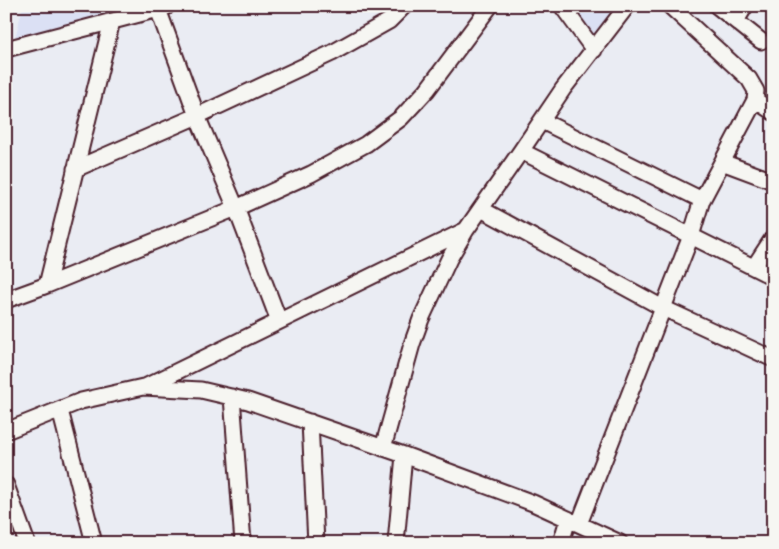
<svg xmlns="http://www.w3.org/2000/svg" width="779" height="549" font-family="'Comic Neue',sans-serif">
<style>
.built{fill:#dbe0f4}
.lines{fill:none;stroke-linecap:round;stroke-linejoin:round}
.street-casing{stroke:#4a1f2b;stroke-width:19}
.street{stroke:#f6f6f2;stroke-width:15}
</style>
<rect width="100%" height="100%" fill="#eaecf3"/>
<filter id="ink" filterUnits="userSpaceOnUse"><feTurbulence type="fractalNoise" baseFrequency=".02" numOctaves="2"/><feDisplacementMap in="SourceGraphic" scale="10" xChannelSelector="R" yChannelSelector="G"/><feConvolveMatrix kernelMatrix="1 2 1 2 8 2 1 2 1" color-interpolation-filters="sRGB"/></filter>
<g filter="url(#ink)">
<path class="built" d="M23 6H188L11 55Z
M555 6H626L592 59Z"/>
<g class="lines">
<g class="street-casing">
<path id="street" d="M562 6 594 50
M717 6 761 41
M158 9 197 116 236 208 279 321
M736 21 745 6
M6 49 166 7
M755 100 773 112
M542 121 702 200
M521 151 773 277
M722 162 773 181
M75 169 197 116 332 53 389 21 404 6
M481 209 663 308 773 359
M754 267 773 238
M47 285 112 21
M6 300 47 285 236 208 311 174 366 144 401 118 427 90 490 6
M145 387 466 230
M232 397 243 543
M60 410 94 543
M310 422 316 543
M6 431 81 401 143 387 201 390 248 401 404 455 533 503 620 543
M383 448 412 344 421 319 449 259 466 230 521 151 563 89 627 6
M6 485 27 543
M579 524 691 236 702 200 755 100 756 91 749 79 670 6
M396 543 404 455
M561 543 568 519"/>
</g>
<use href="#street" class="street"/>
</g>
</g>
<rect width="779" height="549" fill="none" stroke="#f6f6f2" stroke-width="25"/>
<rect x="12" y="12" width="754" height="524" fill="none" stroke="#4a1f2b" stroke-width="2" filter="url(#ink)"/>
</svg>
